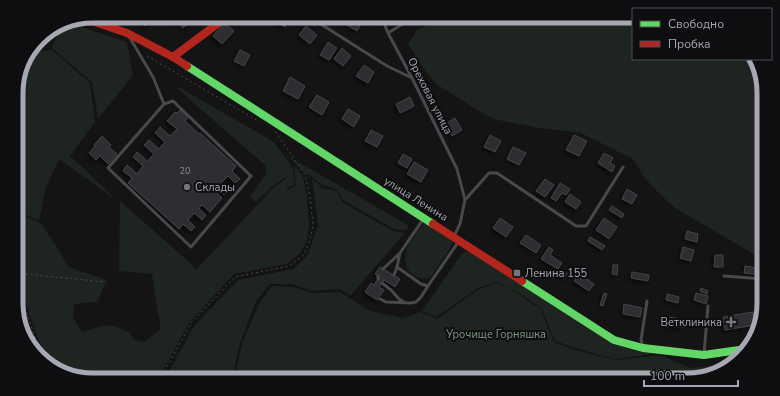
<svg xmlns="http://www.w3.org/2000/svg" width="780" height="396" font-family="'Nunito Sans',sans-serif">
<style>
.green{fill:#1e241f}
.building{fill:#2f2f30;stroke:#434447;filter:url(#shadow)}
.lines{fill:none;stroke-linecap:round;stroke-linejoin:round}
.path{stroke:#4a4b4e;stroke-width:1;stroke-dasharray:2 3;stroke-linecap:butt}
.lane{stroke:#48494d;stroke-width:3}
.fast{stroke:#63d668;stroke-width:8}
.jam{stroke:#b3261e;stroke-width:8}
.poi-dot{fill:#73757c;stroke:#0e0e10;stroke-width:1.5}
.labels{text-anchor:middle;dominant-baseline:central;stroke-width:4;stroke-linejoin:round;paint-order:stroke}
.number-label{font-size:9px;fill:#888a93}
.street-label{font-size:11px;fill:#a6a9b4;stroke:#0e0e10}
.poi-label{font-size:11px;fill:#a6a9b4;stroke:#0e0e10;text-anchor:start}
.park-label{font-size:11px;fill:#7f9d84;stroke:#0e0e10}
.rim{fill:none;stroke:#a6a9b4;stroke-width:5}
</style>
<defs>
<filter id="shadow"><feDropShadow dx="-2" dy="2" stdDeviation="2" flood-color="#0009"/></filter>
</defs>
<rect width="100%" height="100%" fill="#141414"/>
<path class="green" d="M448 16H633V59H754L763 83 764 263 750 252 675 208 663 197 650 184 642 174 633 159 581 133 540 128 493 119 474 108 436 84 426 72 408 44 417 30Z
M72 24 127 42 133 75 98 119 92 82 52 48 61 28Z
M52 50 90 83 95 122 70 156 118 201 59 159 45 190 39 221 24 214 16 207V88L24 59 29 52Z
M177 86 274 142 293 168 295 184 287 188 286 181 287 190 296 185 294 167H297L303 177 307 197 309 225 307 241 300 253 287 264 234 274 189 323 158 380H93L60 372 39 341 17 279 16 209 23 215 42 224 69 267 107 280 97 302 74 304 73 317 82 332 101 326 112 325 129 332 135 340 144 342 161 329 157 308 152 274 119 271 120 201 188 261 196 270 275 186 286 179 285 178 274 185 256 202 250 197 266 174V166L179 90Z
M286 155 408 225 407 230 394 229 343 200 338 191 336 189 322 185 311 176 305 173Z
M312 178 322 188 337 191 342 202 393 231 405 233 350 296 340 289 312 291 292 284H270L256 301 240 343 232 380H164L195 325 238 280 293 269 307 256 318 226Z
M426 223 450 238 452 242 451 247 430 278C424 279 421 279 415 276 405 271 403 258 407 248 408 244 411 240 414 237 418 231 420 226 426 223Z
M463 252H470L616 344 655 354 615 359 585 351 555 341 541 308 515 291 497 282 478 288 436 317 422 311Z
M497 283 514 291 534 305 540 308 554 342 572 349 590 354 617 360 660 355 691 368 732 364 730 367 692 380H234L242 343 260 302 272 286 293 287 312 293 340 292 370 311 403 318 421 312 437 319 479 289Z
M17 301 35 347 42 358 32 350 17 313Z"/>
<path class="building" d="M136 16H154L145 26 135 17Z
M177 16H190L193 20 183 28 175 18Z
M275 16H291L285 27 273 20Z
M350 16H356L363 20 357 31 345 24Z
M224 23 234 31 222 44 213 36Z
M306 26 317 35 310 44 299 35Z
M328 42 337 48 329 60 320 55Z
M342 48 351 56 343 66 334 59Z
M240 50 250 55 244 66 234 61Z
M364 65 374 72 368 83 356 76Z
M290 77 305 86 298 99 283 91Z
M317 95 329 102 322 115 309 107Z
M410 97 414 106 400 113 396 104Z
M348 109 360 116 354 127 342 119Z
M180 110 188 117 185 121 199 134 200 133 236 166 232 171 240 179 235 183 228 176 221 183 229 190 224 195 217 188 214 190 222 198 210 212 202 205 199 208 206 215 202 220 194 213 188 220 195 227 191 231 183 224 179 229 128 183 132 178 123 171 127 165 137 174 143 166 133 157 137 152 147 161 154 154 144 145 149 140 159 149 165 142 155 133 160 127 170 136 177 129 167 121 175 112 177 113Z
M455 118 462 130 452 136 445 124Z
M371 130 383 136 377 147 365 141Z
M490 135 501 141 495 152 484 147Z
M574 135 587 141 579 156 566 150Z
M102 136 111 145 109 147 117 154 108 164 100 156 96 160 89 153 95 146 94 145Z
M513 147 526 153 519 165 507 159Z
M604 153 613 158 610 163 615 166 612 172 598 163Z
M403 154 412 159 407 168 398 163Z
M414 162 428 170 421 182 407 174Z
M545 179 554 185 545 197 536 191Z
M560 183 570 189 566 195 562 193 556 201 551 198Z
M627 189 637 195 632 204 622 199Z
M570 194 581 202 576 209 565 202Z
M612 206 624 214 622 218 609 210Z
M500 218 513 227 506 237 493 228Z
M604 218 617 227 609 239 596 230Z
M687 231 698 234 697 242 685 239Z
M526 235 541 245 536 253 520 243Z
M590 237 605 246 602 250 588 241Z
M549 247 553 250 550 255 562 263 558 269 541 259Z
M683 247 694 250 691 261 680 258Z
M715 255H723V267H714Z
M613 265H618L617 275 612 274Z
M745 266 764 269V275L744 273Z
M380 267 400 279 395 287 384 280 379 287 384 290 377 300 365 292 371 283 374 285 379 277 375 274Z
M563 271 567 274 564 279 560 277Z
M632 272 649 275 648 281 631 278Z
M579 274 594 284 589 291 574 281Z
M701 288 708 291 707 294 700 291Z
M604 293 607 294 603 306 600 305Z
M696 293 708 296 706 304 694 300Z
M667 294 679 297 678 303 666 300Z
M624 304 642 308 640 317 623 314Z
M753 312 755 325 725 330 723 317Z
M670 317 685 320 683 328 668 325Z"/>
<g class="lines">
<path class="path" d="M147 56 260 122
M17 279 26 274 105 282
M17 284 38 346 52 366
M160 380 191 323 235 277 289 266 304 255 310 240 313 225 310 196 305 175 275 131"/>
<path class="lane" d="M308 16 387 66 412 78
M381 16 388 33
M419 16 401 25 388 33 412 78 457 169 465 200
M130 38 153 77 164 104 108 168 191 247 251 176 173 101 164 104
M424 218 400 253 397 267 421 284 428 286 459 241
M454 236 460 224 465 200 489 173H497L576 226H586L623 167
M383 269 399 254
M394 275 397 267
M378 276V279
M724 276 764 279
M382 283 391 290 399 299 404 302
M380 299 386 302 411 303 416 302 421 297 428 286
M763 307 761 298 764 280
M643 346 641 340 647 301
M704 354 708 306"/>
<path class="fast" d="M187 66 433 224
M522 281 614 340 643 348 704 355 746 349"/>
<path class="jam" d="M86 19 127 33 173 57 187 66
M173 57 228 16
M433 224 522 281"/>
</g>
<g class="poi-dot">
<circle cx="187" cy="187" r="4"/>
<rect x="513" y="269" width="8" height="8" rx="2"/>
<path d="M729 316h4v4h4v4h-4v4h-4v-4h-4v-4h4z"/>
</g>
<g class="labels">
<g class="number-label">
<text x="185" y="171">20</text>
</g>
<g class="street-label">
<text transform="translate(430 96) rotate(63)">Ореховая улица</text>
<text transform="translate(416 199) rotate(32)">улица Ленина</text>
</g>
<g class="poi-label">
<text x="195" y="187">Склады</text>
<text x="525" y="273">Ленина 155</text>
<text x="722" y="322" text-anchor="end">Ветклиника</text>
</g>
<g class="park-label">
<text x="496" y="334">Урочище Горняшка</text>
</g>
</g>
<path d="M0 0H780V396H0ZM93 23H687A70 70 0 0 1 757 93V303A70 70 0 0 1 687 373H93A70 70 0 0 1 23 303V93A70 70 0 0 1 93 23Z" fill="#0e0e10" fill-rule="evenodd"/>
<path class="rim" d="M93 23H687A70 70 0 0 1 757 93V303A70 70 0 0 1 687 373H93A70 70 0 0 1 23 303V93A70 70 0 0 1 93 23Z"/>
<rect x="632" y="8" width="140" height="52" fill="#0e0e10" stroke="#4b4c52"/>
<rect x="640" y="21" width="20" height="6" fill="#63d668" stroke="#4b4c52"/>
<text x="668" y="28" font-size="12" fill="#a6a9b4">Свободно</text>
<rect x="640" y="41" width="20" height="6" fill="#b3261e" stroke="#4b4c52"/>
<text x="668" y="48" font-size="12" fill="#a6a9b4">Пробка</text>
<path d="M644 380v6h94v-6" fill="none" stroke="#a6a9b4" stroke-width="2"/>
<text x="650" y="380" font-size="12" fill="#a6a9b4" stroke="#0e0e10" stroke-width="3" paint-order="stroke">100 m</text>
</svg>
